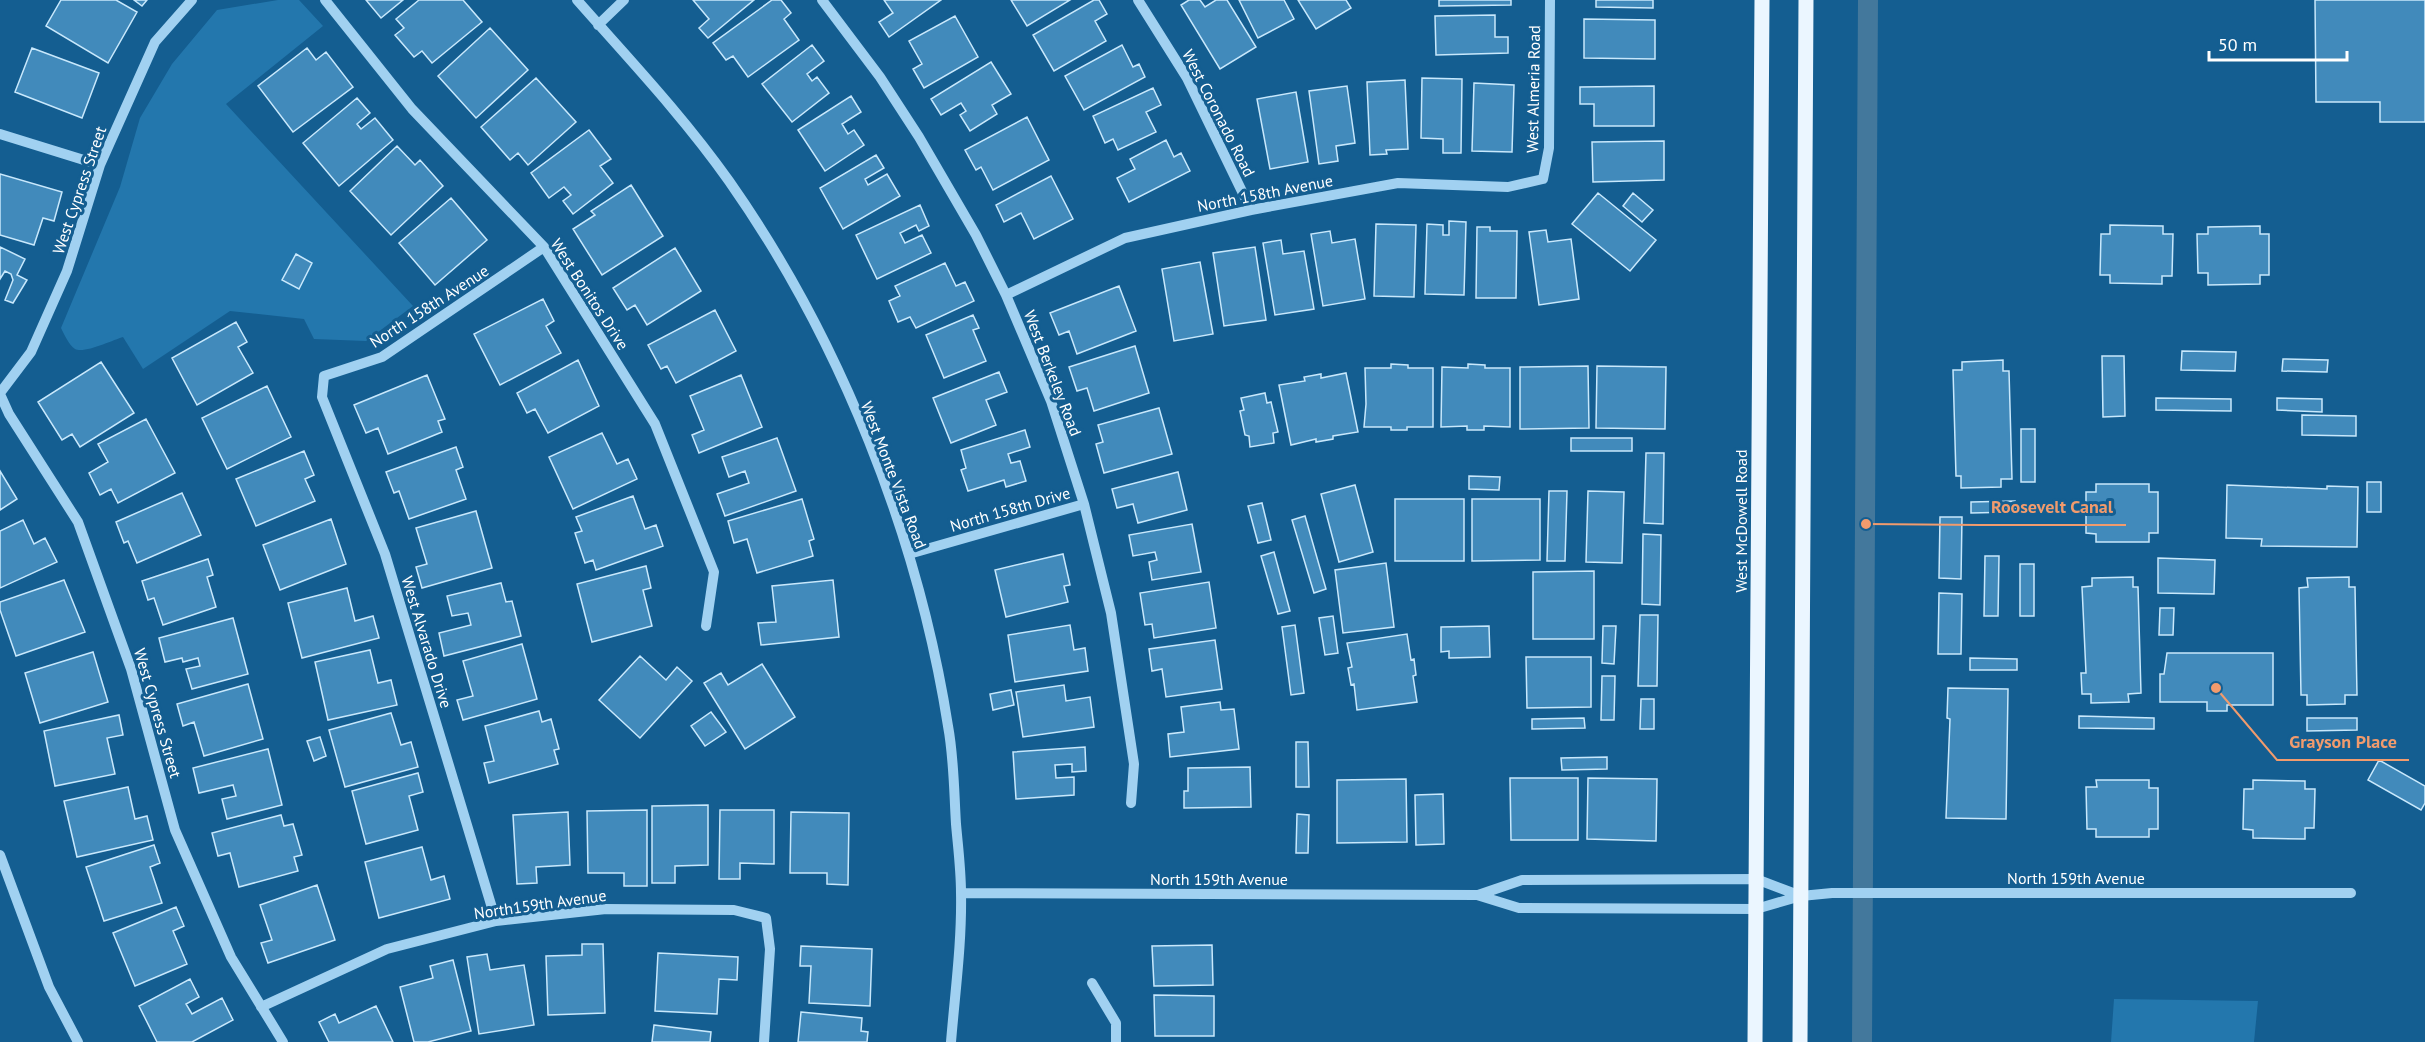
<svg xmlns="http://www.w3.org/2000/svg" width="2425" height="1042" font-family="'PT Sans',sans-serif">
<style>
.green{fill:#2377ad}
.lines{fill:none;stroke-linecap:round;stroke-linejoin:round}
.canal{stroke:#43789c;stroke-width:20}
.building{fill:#418abb;stroke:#c8e8fc;stroke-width:1.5}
.minor{stroke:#a1d1f1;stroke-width:10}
.major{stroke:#ebf6ff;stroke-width:15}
.labels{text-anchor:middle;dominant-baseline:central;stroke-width:6;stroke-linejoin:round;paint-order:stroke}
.street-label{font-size:16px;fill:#fff;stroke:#145e91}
.leader{fill:none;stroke:#f19b6d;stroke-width:2}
.callout-dot{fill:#f19b6d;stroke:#145e91;stroke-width:2}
.callout-label{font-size:18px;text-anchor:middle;font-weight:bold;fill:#f19b6d;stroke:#145e91;stroke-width:6;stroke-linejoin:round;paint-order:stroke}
</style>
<rect width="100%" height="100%" fill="#145e91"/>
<path class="green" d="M278 0H299L323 26 226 104 413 306 366 341 314 339 304 319 230 311 143 369 123 337C113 340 84 354 75 349 69 345 64 334 61 328L120 187 140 118 172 64 217 10Z
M2114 999 2258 1001 2254 1042H2111Z"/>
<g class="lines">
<path class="canal" d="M1862 1042 1868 0"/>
</g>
<path class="building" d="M61 0H116L137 12 108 63 46 26Z
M134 0H147L142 6Z
M366 0H403L381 18Z
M419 0H463L482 22 432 63 422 51 414 57 395 35 404 28 396 19Z
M693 0H754L708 38 699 28 709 19Z
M772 0H781L791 13 784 19 799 40 748 77 733 56 726 60 713 43Z
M884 0H941L889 37 879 22 893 13Z
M1011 0H1070L1027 26Z
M1094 0H1099L1107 14 1095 21 1106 41 1054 71 1033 35Z
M1189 0H1200L1205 7 1216 0H1227L1256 47 1220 69 1181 5Z
M1239 0H1284L1294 19 1258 38Z
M1298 0H1346L1351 8 1316 29Z
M1439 0H1511V5L1439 6Z
M1596 0H1653V8L1596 7Z
M2315 0H2425V122H2380V102H2316Z
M1495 15V37H1508V53L1436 55 1435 16Z
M955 16 978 57 924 88 913 69 922 64 909 41Z
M1584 19 1655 20V59L1584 58Z
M490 28 528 70 476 118 438 76Z
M812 45 824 61 807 74 812 81 817 77 829 93 792 122 762 84Z
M1122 45 1133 67 1139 64 1145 77 1084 110 1065 76Z
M32 48 99 73 82 118 15 92Z
M307 48 316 60 326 52 353 87 293 132 258 86Z
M991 62 1011 94 992 105 997 114 970 131 960 115 966 111 961 103 941 115 931 99Z
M536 78 576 122 528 165 518 153 510 160 481 127Z
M1422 78 1462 79 1461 153H1443V139L1421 138Z
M1405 80 1408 149 1386 150 1387 154 1370 155 1367 82Z
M1474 83 1514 85 1512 152 1472 151Z
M1347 86 1355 143 1336 146 1338 161 1319 164 1309 91Z
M1654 86V126H1594V104H1580V87Z
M1153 88 1161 105 1146 112 1156 132 1118 150 1113 139 1105 143 1093 116Z
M1296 92 1308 162 1270 169 1257 99Z
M851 96 861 112 842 124 848 134 854 130 864 145 825 171 798 130Z
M357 98 370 113 357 124 361 129 375 118 393 140 339 186 303 143Z
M1027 117 1049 160 993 190 981 167 976 170 965 150Z
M589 130 611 159 600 166 613 183 573 214 563 201 571 195 564 187 549 198 531 173Z
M1166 140 1174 157 1181 153 1190 171 1129 202 1117 178 1135 169 1130 159Z
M1664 141V180L1593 182 1592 142Z
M397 146 415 165 420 160 443 186 391 235 350 191Z
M876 155 884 168 865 179 868 185 887 174 900 196 843 229 820 188Z
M0 174 62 192 54 221 43 218 34 245 0 235Z
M1051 176 1073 219 1034 239 1021 213 1004 222 996 205Z
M631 185 663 236 602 275 573 229 595 215 591 211Z
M1598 193 1656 240 1630 271 1572 224Z
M1633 193 1653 210 1642 222 1623 206Z
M451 198 487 240 435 285 399 243Z
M920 205 929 226 919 231 916 225 900 233 905 243 922 235 931 253 877 279 856 235Z
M1449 221 1466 222 1464 295 1425 294 1427 224 1443 225V235H1449Z
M1376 224 1416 225 1414 297 1374 296Z
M2110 225 2163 226V234H2173L2172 276H2162V284L2110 283V275H2100L2101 234H2110Z
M2260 226V234H2269V275H2260V284L2208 285V273H2198L2197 234H2208V227Z
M1477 227H1490V231H1517L1516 298H1476Z
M1546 230 1548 242 1571 239 1579 299 1539 305 1529 232Z
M1330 231 1332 243 1355 239 1365 299 1323 306 1311 234Z
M1281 240 1283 254 1304 251 1314 309 1275 315 1263 243Z
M0 247 25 259 17 275 27 280 13 303 5 300 13 280 11 274 5 271 0 279Z
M1255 247 1266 320 1224 326 1213 253Z
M675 248 701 291 647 325 635 305 627 310 613 288Z
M296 254 312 263 299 289 282 280Z
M1200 262 1213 334 1174 341 1162 269Z
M945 263 956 286 965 282 974 301 916 328 910 317 898 322 889 301 900 296 895 286Z
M1119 286 1136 331 1077 354 1069 331 1059 335 1050 313Z
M543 299 554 321 546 326 561 353 500 385 474 334Z
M715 310 736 351 676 383 667 366 661 369 648 345Z
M973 315 979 328 973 330 986 361 944 378 926 335Z
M236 322 247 342 238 347 253 373 197 405 172 358Z
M1135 346 1149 393 1094 411 1087 388 1077 391 1069 367Z
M2182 351 2236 352 2235 371 2181 370Z
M2102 356H2124L2125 416 2103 417Z
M2283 359 2328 360 2327 372 2282 371Z
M578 360 599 406 548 433 535 409 527 413 517 393Z
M2003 360V371H2009L2012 479H2001V487L1961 488V476H1956L1953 370H1962V362Z
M101 362 134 413 80 447 72 434 62 440 38 402Z
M1391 364 1408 365V368H1433V427H1407V430H1391V427H1364L1366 404 1365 368H1391Z
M1468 364 1485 365V368H1510V427L1484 426V430H1467V426L1441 427 1442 367 1468 368Z
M1588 366 1589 428 1520 429V367Z
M1597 366 1666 367 1665 429 1596 428Z
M999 372 1007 392 986 400 996 425 951 443 933 398Z
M1346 373 1358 432 1333 436V439L1316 442V439L1291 445 1279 385 1305 381 1304 377 1321 374V378Z
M427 375 445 419 438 421 442 432 388 454 378 428 366 433 354 405Z
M741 375 762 427 699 453 692 435 704 430 690 396Z
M267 386 291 437 227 469 202 418Z
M1265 393 1267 403 1271 402 1278 432 1273 433 1274 443 1250 447 1249 436 1245 435 1240 411 1244 410 1241 398Z
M2156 398 2231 399V411L2156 410Z
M2277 398 2322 399V412L2277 410Z
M1159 408 1172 454 1104 473 1096 444 1103 442 1098 425Z
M2302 415 2356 416V436L2302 435Z
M146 419 175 473 118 503 111 489 100 495 89 473 108 462 98 444Z
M2021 429H2035V482H2021Z
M1025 430 1030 447 1008 454 1011 463 1020 461 1026 481 1006 487 1004 480 968 491 961 470 966 468 961 450Z
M602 433 617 464 628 459 637 479 573 509 549 457Z
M777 438 796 491 725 516 717 494 749 483 745 471 729 477 722 457Z
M1571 438H1632V451H1571Z
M456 447 463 467 456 470 466 499 409 519 399 491 394 493 386 472Z
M304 451 314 475 305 479 315 501 256 526 236 479Z
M1646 453H1664L1663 524 1644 523Z
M0 471 17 499 0 510Z
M1178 472 1187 510 1138 523 1133 504 1117 508 1112 489Z
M1469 476 1500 477 1499 490 1469 489Z
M2367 482H2381V512H2367Z
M2096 484H2149V492H2158V533H2149V542H2096V534L2086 533V492H2096Z
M1355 485 1373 552 1339 562 1321 494Z
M2227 485 2327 489V486L2358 487 2357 547 2261 546 2262 539 2226 538Z
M1549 491H1567L1565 561H1547Z
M1588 491 1624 492 1622 563 1586 562Z
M182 493 201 535 137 563 128 541 124 543 116 522Z
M633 496 645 529 656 525 663 546 596 570 593 560 585 563 575 533 582 531 576 517Z
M802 499 814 539 809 541 813 556 757 573 747 539 734 543 728 521Z
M1395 499H1464V561H1395Z
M1472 499H1540V560L1472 561Z
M2015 501V512L1971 513V502Z
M1262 503 1271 540 1258 543 1248 506Z
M476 511 492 568 422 588 416 567 427 564 416 528Z
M1305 516 1326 589 1314 593 1292 520Z
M1940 517H1962L1961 579 1939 578Z
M331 519 346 564 280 590 263 545Z
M23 520 34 544 45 538 57 562 0 588V531Z
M1192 524 1201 572 1152 580 1149 562 1157 560 1155 552 1133 556 1129 535Z
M1643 534 1661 535 1660 605 1642 604Z
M1274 552 1290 611 1278 614 1261 556Z
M1063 554 1070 585 1064 586 1068 602 1006 617 995 570Z
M1985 556H1999L1998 616H1984Z
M2158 558 2215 560 2214 594 2158 593Z
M208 559 213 575 207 577 216 607 163 625 154 598 148 600 142 581Z
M1386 563 1394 627 1343 633 1335 570Z
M2020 564H2034V616H2020Z
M646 566 651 588 643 590 652 626 592 642 577 584Z
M1594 571V639H1533V572Z
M2133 577V587H2138L2141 693 2128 694 2129 702 2091 703V694H2082L2081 673H2086L2082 587 2092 586V578Z
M2349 577V587H2355L2357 695H2345V704L2307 705V695H2301L2299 588 2308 587 2307 578Z
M64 580 85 632 16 656 0 610V602Z
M833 580 839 637 761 645 758 623 776 622 772 586Z
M1209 582 1216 628 1154 638 1152 624 1145 625 1140 593Z
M501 583 506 602 512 601 521 636 444 656 439 633 471 625 468 613 452 616 447 596Z
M347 588 355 621 373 616 379 638 302 658 288 603Z
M1939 593 1962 594 1961 654H1938Z
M2160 608H2174L2173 635H2159Z
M1640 615H1658L1657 686H1638Z
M1333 616 1338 653 1325 655 1319 618Z
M233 618 248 674 192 689 186 669 200 666 198 658 183 662 182 658 165 662 159 638Z
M1070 625 1074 650 1085 648 1088 671 1015 682 1008 635Z
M1295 625 1304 693 1291 695 1282 627Z
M1489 626 1490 657 1449 658V651L1441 652V627Z
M1603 626H1616L1614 664 1602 663Z
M1407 634 1411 660 1414 659 1416 675 1413 676 1417 702 1357 710 1354 684 1351 685 1348 668 1352 667 1347 643Z
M1215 640 1222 689 1166 697 1162 669 1152 671 1149 649Z
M522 644 537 699 463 720 457 700 473 696 463 661Z
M370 650 378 683 391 680 397 705 328 720 315 662Z
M93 652 108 702 40 723 25 673Z
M2167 653H2273V705H2227V711H2207V702H2160V674H2164Z
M640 656 666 680 677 667 692 681 640 738 599 700Z
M1526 657H1591V707L1527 708Z
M1970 658 2017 659V670H1970Z
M762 664 795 717 745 749 704 683 721 673 728 685Z
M1602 676H1615L1614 720H1601Z
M248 684 263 739 204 756 194 722 183 726 177 704Z
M1064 685 1066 701 1090 697 1094 727 1023 737 1016 692Z
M1948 688 2008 689 2006 819 1946 818 1950 719 1947 718Z
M1011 690 1014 705 993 710 990 694Z
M1641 699H1654V729H1640Z
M1220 702 1221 710 1234 709 1239 749 1170 757 1168 734 1184 732 1181 707Z
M539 711 542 722 551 719 559 749 554 750 558 764 489 783 484 763 494 761 485 726Z
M711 712 726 732 705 746 691 726Z
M391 713 401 745 411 742 418 767 345 787 329 730Z
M119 715 123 735 107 738 115 774 55 786 44 731Z
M2079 716 2154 718V729L2079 728Z
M1584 718 1585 728 1532 729V719Z
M2307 718H2357V730L2307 731Z
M320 737 326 756 314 761 307 741Z
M1296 742H1308L1309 787H1296Z
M1085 747 1086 771 1072 772V764L1055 765 1056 778 1074 777V795L1016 799 1013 752Z
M268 749 282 805 227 819 222 799 236 796 233 785 199 793 193 768Z
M1607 757V769L1562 770 1561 758Z
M2379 760 2425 786V803L2421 810 2368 780Z
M1250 767 1251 807 1184 808V791H1188V768Z
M418 773 423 792 409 796 418 830 366 844 352 791Z
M1510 778H1578V840H1511Z
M1588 778 1657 779 1656 841 1587 839Z
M1406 779 1407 842 1337 843V780Z
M2096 780H2149V788H2158V829H2149V837H2096V829H2087L2086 787H2097Z
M2253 780 2305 781V789H2315L2314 828H2305V839L2253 838V830L2243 829 2244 789H2253Z
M128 787 135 819 147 816 153 840 77 857 64 801Z
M1443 794 1444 844 1416 845 1415 795Z
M708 805V865L675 866V883H652V806Z
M647 810V886H624V873H588L587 811Z
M720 810H774V864L740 863V879H719Z
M568 812 570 865 536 867 537 883 517 884 513 815Z
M791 812 849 813 848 885 827 884V873H790Z
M1297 814 1309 815 1308 853H1296Z
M281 815 284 826 293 824 302 855 294 857 298 871 239 887 230 853 218 856 212 833Z
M154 845 160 863 150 867 162 903 104 921 86 867Z
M422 847 431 880 444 876 450 899 379 918 365 862Z
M317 885 335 940 268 963 261 943 272 940 260 905Z
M176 907 184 926 173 931 187 964 135 986 113 933Z
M582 944H603L605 1013 548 1015 546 956 582 955Z
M1212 945 1213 985 1154 986 1152 946Z
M801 946 872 949 870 1006 809 1003 811 966H800Z
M658 953 738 957 737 980 719 979 717 1014 655 1011Z
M487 954 490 970 524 965 534 1025 479 1034 467 957Z
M453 960 471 1031 428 1042H414L400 987 433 978 430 966Z
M190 979 199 997 186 1004 192 1014 222 998 233 1020 192 1042H157L139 1006Z
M1154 995 1214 996V1036H1155Z
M376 1006 393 1042H329L319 1022 335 1014 339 1023Z
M801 1012 862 1018 861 1031 868 1032 867 1042H798Z
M654 1025 711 1032 710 1042H652Z"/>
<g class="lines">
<path class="minor" d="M325 0 412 109 544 247 655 424 714 572 706 626
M577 0C629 59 683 116 729 181 840 339 918 535 948 726 954 758 954 792 956 824 958 847 961 870 961 893 962 942 955 993 951 1042
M822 0 880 77 919 137 976 235 1006 295 1051 401 1084 504 1111 613 1134 764 1131 803
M1138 0 1187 78 1251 210
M598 25 624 0
M0 134 100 165
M1006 295 1125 238 1251 210 1398 183 1508 187 1543 179 1549 148 1550 0
M0 393 31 352 67 271 100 165 155 42 192 0
M0 394 9 414 78 522 131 669 175 830 231 957 283 1042
M909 554 1084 504
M0 855 49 987 78 1042
M961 893 1477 895 1519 908 1756 909 1801 896 1832 893H2351
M1478 895 1522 880 1756 879 1801 896
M496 921 385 554 322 397 324 376 382 357 544 247
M1092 983 1116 1023V1042
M261 1007 387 949 496 921 606 909 734 910 766 918 770 949 764 1042"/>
<path class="major" d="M1755 1042 1762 0
M1800 1042 1806 0"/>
</g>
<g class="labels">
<g class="street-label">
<text transform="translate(1533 89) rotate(-89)">West Almeria Road</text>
<text transform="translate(1219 113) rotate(63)">West Coronado Road</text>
<text transform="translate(79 190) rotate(-71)">West Cypress Street</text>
<text transform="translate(1265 193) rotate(-11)">North 158th Avenue</text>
<text transform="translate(590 294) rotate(57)">West Bonitos Drive</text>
<text transform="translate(429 306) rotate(-33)">North 158th Avenue</text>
<text transform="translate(1053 373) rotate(69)">West Berkeley Road</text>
<text transform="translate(894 475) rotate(69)">West Monte Vista Road</text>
<text transform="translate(1010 509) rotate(-16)">North 158th Drive</text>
<text transform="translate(1741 521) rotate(-90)">West McDowell Road</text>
<text transform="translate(427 642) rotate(73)">West Alvarado Drive</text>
<text transform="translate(158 713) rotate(74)">West Cypress Street</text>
<text x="2076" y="878">North 159th Avenue</text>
<text x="1219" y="879">North 159th Avenue</text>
<text transform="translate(540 904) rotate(-8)">North159th Avenue</text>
</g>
</g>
<path class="leader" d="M1866 524L1979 525H2126M2216 688L2277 760H2409"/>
<g class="callout-dot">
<circle cx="1866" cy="524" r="6"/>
<circle cx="2216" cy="688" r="6"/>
</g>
<g class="callout-label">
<text x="2052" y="513">Roosevelt Canal</text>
<text x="2343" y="748">Grayson Place</text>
</g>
<path d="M2209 51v9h138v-9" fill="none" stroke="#ffffff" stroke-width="3"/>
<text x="2218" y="51" font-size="18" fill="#ffffff" stroke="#145e91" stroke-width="4.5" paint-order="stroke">50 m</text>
</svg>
